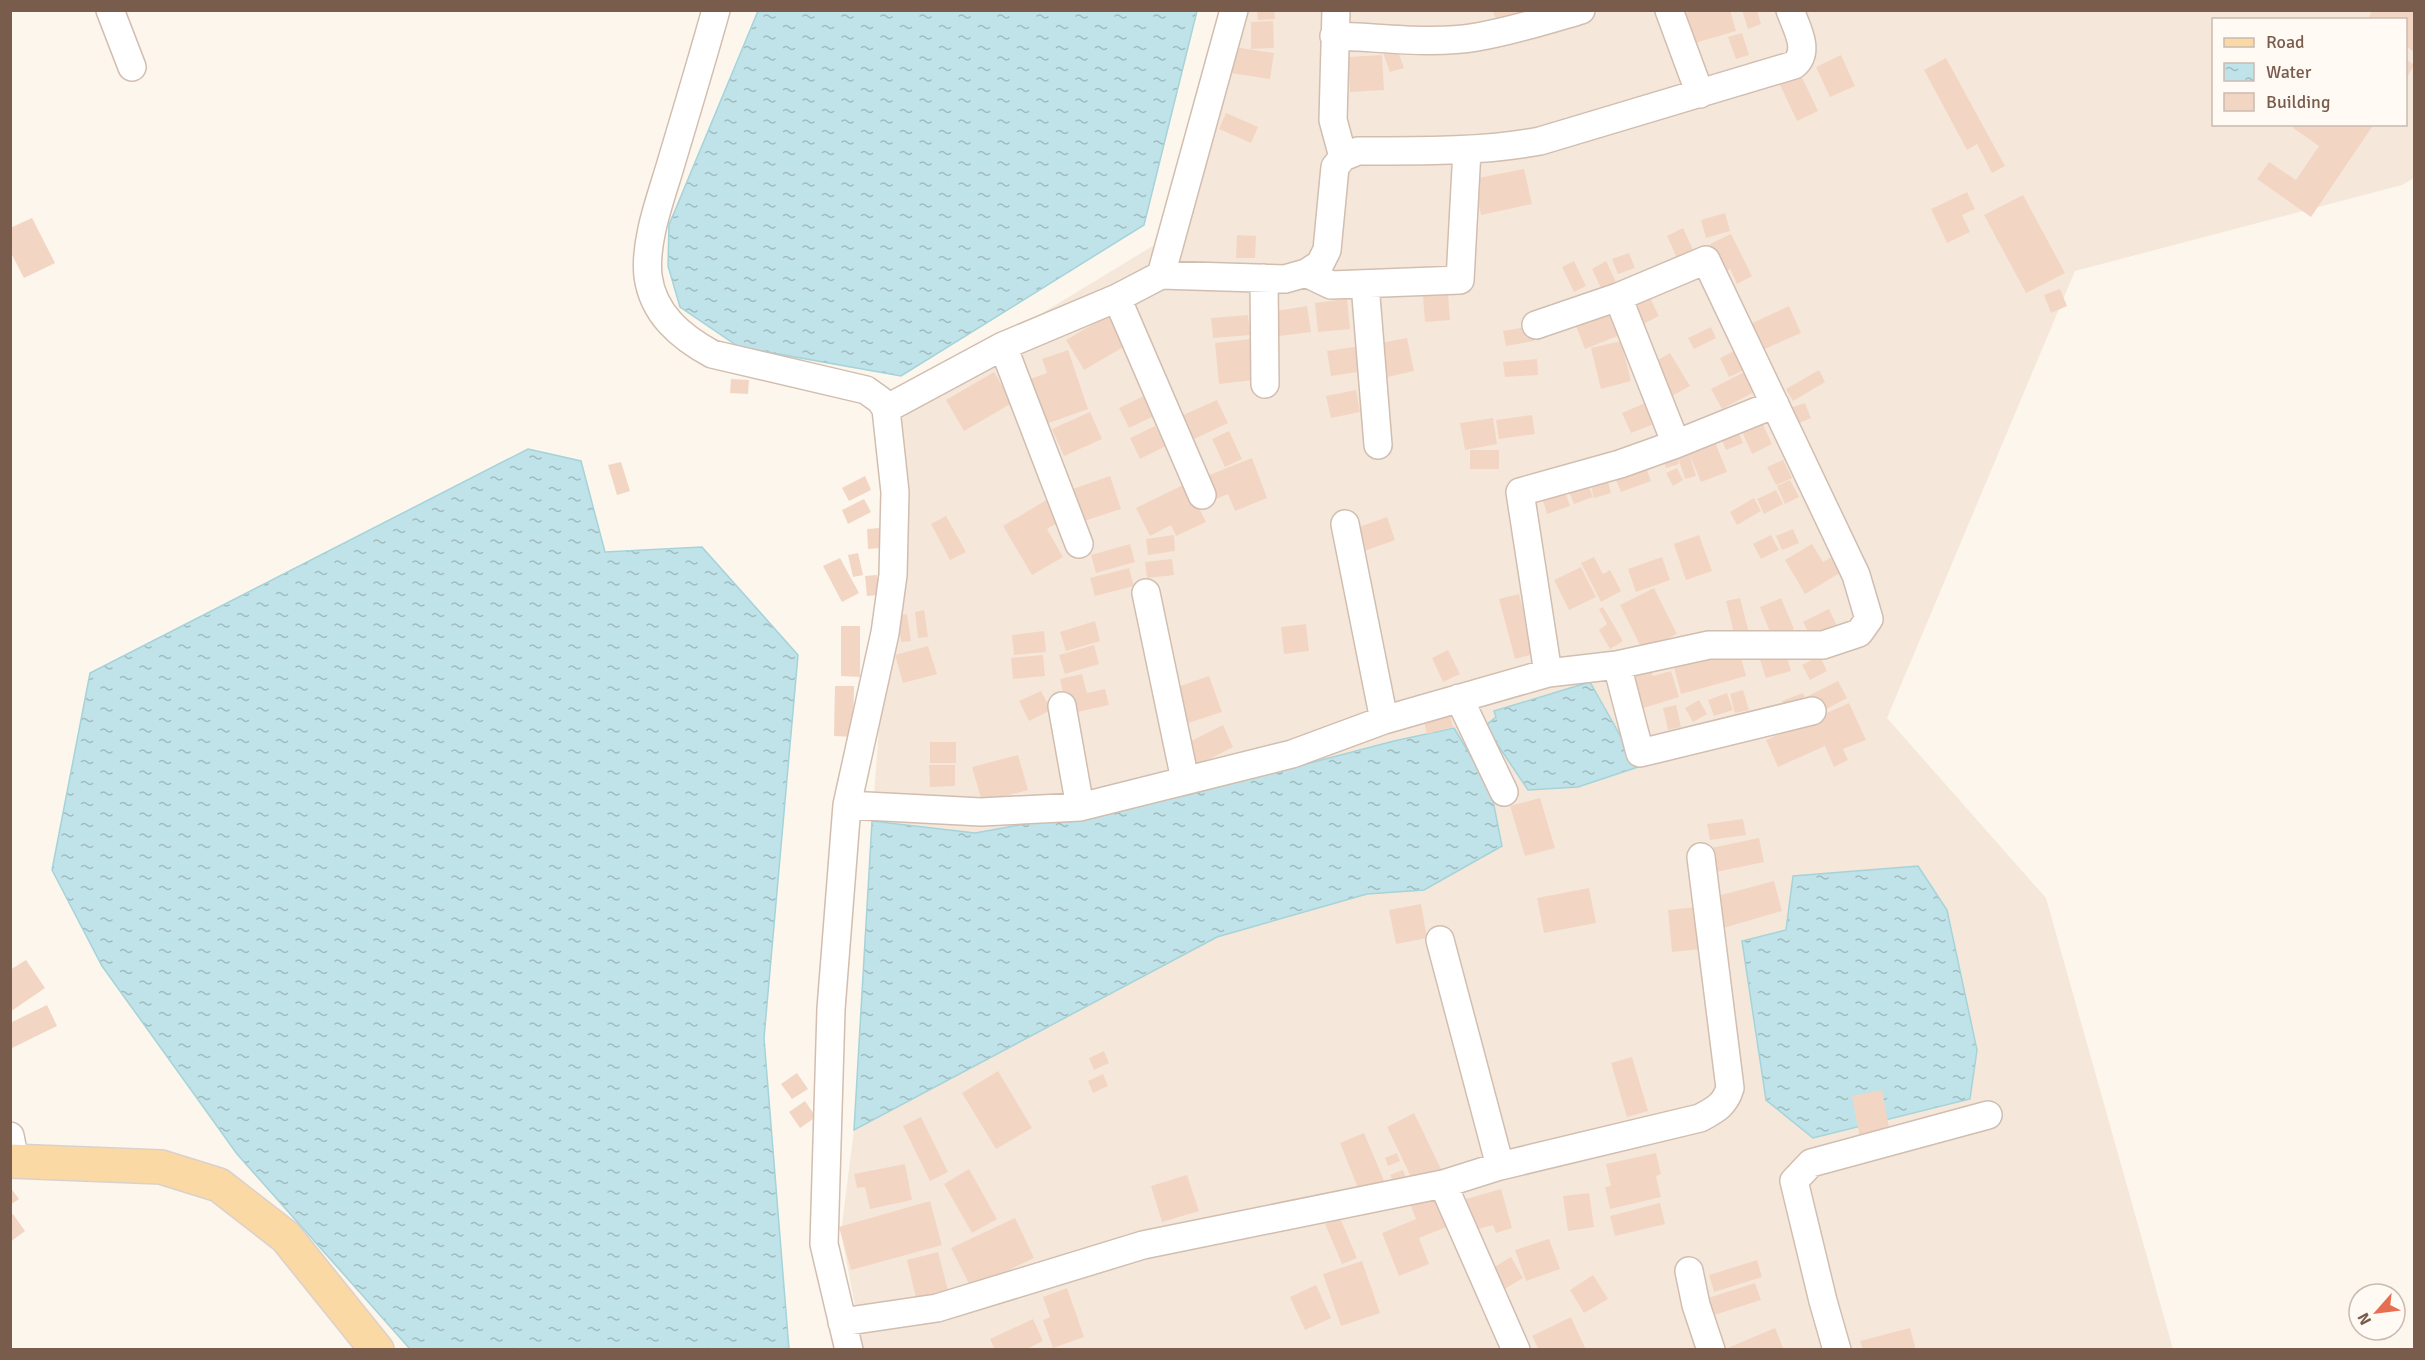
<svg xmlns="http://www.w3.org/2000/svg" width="2425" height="1360" font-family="Signika,sans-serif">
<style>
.residential{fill:#f5e8da;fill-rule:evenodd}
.water{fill:url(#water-ripples);stroke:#a5d3da;stroke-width:1.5}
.building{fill:#f3d5c3}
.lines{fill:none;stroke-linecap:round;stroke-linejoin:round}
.minor-casing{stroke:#d1beb0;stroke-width:30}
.major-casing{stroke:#dad1cd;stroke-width:36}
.minor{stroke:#fff;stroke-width:27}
.major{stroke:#fbd9a5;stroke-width:33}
</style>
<defs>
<pattern id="water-ripples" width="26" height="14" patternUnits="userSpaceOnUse" patternTransform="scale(1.5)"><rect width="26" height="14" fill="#bfe3e8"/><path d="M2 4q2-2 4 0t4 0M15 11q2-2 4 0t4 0" fill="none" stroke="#a0bbbe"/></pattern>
</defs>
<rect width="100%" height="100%" fill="#fdf6ec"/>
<path class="residential" d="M1227 11H2414V178L2402 185 2075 271 1887 718 2046 898 2173 1349H863L841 1232 854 1130 872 821 904 397 1156 244ZM2214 20H2406V124H2214Z"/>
<path class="water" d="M758 11H1197L1144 225 901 376 739 347 680 307 668 266 669 225Z
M528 449 581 461 605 552 702 547 798 655 764 1038 789 1349H410L237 1154 102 966 52 870 90 673Z
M1590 682 1638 767 1578 787 1528 790 1485 726 1496 717 1494 711Z
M1454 728 1491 790 1502 846 1424 890 1367 894 1217 937 854 1130 872 821 975 833 1188 795 1394 741Z
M1918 866 1947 910 1977 1050 1970 1099 1813 1138 1766 1100 1742 941 1786 930 1793 876Z"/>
<path class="building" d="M1257 10H1274L1275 19 1258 20Z
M1492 10H1530L1499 26Z
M1696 10H1730L1736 31 1695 43 1686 13Z
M1742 10H1757L1761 24 1748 29Z
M2372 10H2414V52L2406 46V20H2368Z
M1273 21 1274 48 1251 49V22Z
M1742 33 1749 55 1736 59 1728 37Z
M1395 43 1404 68 1390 72 1381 47Z
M1234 47 1274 53 1270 79 1230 73Z
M1382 55 1384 90 1350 92 1348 57Z
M1841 55 1855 86 1830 97 1816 67Z
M1946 58 2005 166 1992 173 1977 144 1967 150 1924 70Z
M2406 59 2414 65 2406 79Z
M1800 73 1818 111 1797 121 1779 83Z
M1226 113 1258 127 1251 143 1219 129Z
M2295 124H2374L2311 217 2257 179 2269 162 2296 180 2319 146 2293 128Z
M1524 169 1532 204 1481 215 1473 179Z
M1967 192 1975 209 1962 215 1970 232 1947 243 1931 209Z
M2023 195 2065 273 2026 293 1984 215Z
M1725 213 1730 231 1706 238 1701 220Z
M32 218 55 263 24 278 10 251V228Z
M1683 228 1695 254 1679 262 1667 236Z
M1731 234 1752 276 1737 284 1730 269 1723 273 1710 244Z
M1237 235 1256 236 1255 258H1236Z
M1629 253 1635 268 1618 274 1612 259Z
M1574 261 1586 286 1574 292 1562 267Z
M1606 261 1619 288 1604 295 1592 269Z
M1645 288 1659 316 1641 325 1627 297Z
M2060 289 2067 306 2051 313 2044 295Z
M1448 294 1450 320 1425 322 1423 296Z
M1347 299 1350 329 1318 332 1315 303Z
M1614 305 1625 333 1585 349 1574 321Z
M1307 306 1311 332 1279 336 1276 311Z
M1789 306 1801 333 1760 351 1748 325Z
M1114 312 1132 342 1084 370 1066 340Z
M1248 315 1250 335 1213 338 1211 318Z
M1531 326 1534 341 1506 346 1503 331Z
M1711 327 1716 338 1694 349 1688 338Z
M1407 338 1414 371 1387 377 1380 343Z
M1250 339 1254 380 1219 384 1215 343Z
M1621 341 1631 381 1601 389 1591 348Z
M1360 346 1364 371 1331 376 1327 351Z
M1738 349 1748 368 1729 377 1720 358Z
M1068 350 1088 409 1046 424 1030 379 1047 373 1042 359Z
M1670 353 1690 386 1672 396 1653 363Z
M1537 359 1538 375 1505 377 1503 362Z
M1752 368 1762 388 1722 409 1711 389Z
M1819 370 1825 382 1793 401 1786 389Z
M994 372 1012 403 964 431 946 400Z
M731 379 749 380 748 394 730 393Z
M1356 390 1360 412 1331 418 1326 396Z
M1144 396 1154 416 1129 428 1119 408Z
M1217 400 1228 423 1192 440 1181 416Z
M1650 401 1659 422 1631 433 1622 413Z
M1805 403 1811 418 1797 424 1790 408Z
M1090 412 1102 439 1064 456 1052 429Z
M1532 415 1535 434 1499 439 1496 420Z
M1493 418 1497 444 1465 450 1460 423Z
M1760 418 1772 444 1752 454 1740 427Z
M1155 426 1166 446 1140 459 1130 438Z
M1229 431 1242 459 1225 467 1212 439Z
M1738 431 1743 443 1726 450 1721 438Z
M1713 437 1727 472 1701 482 1689 453 1696 476 1685 479 1676 452Z
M1674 448 1679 464 1666 468 1661 453Z
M1470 450H1499V469H1470Z
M1252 458 1267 498 1235 511 1228 494 1211 501 1202 478Z
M1783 460 1792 478 1776 485 1767 467Z
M621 462 630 491 617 495 608 465Z
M1646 467 1651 481 1621 492 1615 478Z
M1677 468 1683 480 1673 486 1666 473Z
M865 476 871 490 849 501 842 488Z
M1110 476 1121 509 1081 522 1070 490Z
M1607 477 1611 493 1594 498 1590 482Z
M1586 479 1593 497 1574 504 1567 487Z
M1790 480 1799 497 1785 504 1777 486Z
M1187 483 1206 522 1176 536 1171 525 1150 536 1136 508Z
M1563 486 1570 506 1547 514 1541 494Z
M1776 490 1783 504 1764 514 1757 499Z
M1754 498 1761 511 1737 525 1730 512Z
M864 499 871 512 848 524 842 510Z
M1048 499 1061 521 1047 529 1063 557 1032 575 1003 526Z
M946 516 966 552 950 560 931 524Z
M1387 517 1395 540 1359 553 1351 530Z
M879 528 881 548 868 549 867 529Z
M1793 529 1799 543 1782 550 1776 536Z
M1174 535 1175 551 1148 555 1146 539Z
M1699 535 1712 571 1686 580 1674 544Z
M1771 535 1779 550 1761 559 1753 544Z
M1130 544 1135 562 1096 573 1091 555Z
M1812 544 1823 562 1833 556 1843 571 1805 594 1785 560Z
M858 553 863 575 853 577 848 555Z
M1594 557 1603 574 1610 570 1621 591 1601 602 1581 563Z
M1662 557 1670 580 1636 592 1628 569Z
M840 558 859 593 842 602 823 566Z
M1172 559 1174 575 1147 578 1145 562Z
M1581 567 1596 597 1569 610 1554 580Z
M1129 568 1134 586 1095 596 1090 578Z
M877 575 879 595 867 596 865 576Z
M1654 588 1677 634 1643 651 1620 605Z
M1519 594 1534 654 1515 659 1499 599Z
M1740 598 1749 633 1735 637 1726 601Z
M1781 598 1794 629 1772 637 1760 607Z
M1603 607 1623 641 1610 649 1599 630 1607 624 1599 609Z
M1829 609 1838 628 1812 640 1803 622Z
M924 610 928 637 918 638 915 612Z
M907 614 911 641 901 642 898 616Z
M1095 621 1100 641 1066 651 1060 632Z
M1306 624 1309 651 1284 654 1281 627Z
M841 626H860V677L841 676Z
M1044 631 1046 652 1014 655 1012 635Z
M1094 645 1099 664 1065 674 1059 655Z
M928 646 937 674 903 683 895 655Z
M1738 647 1746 676 1681 694 1673 664Z
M1448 650 1460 674 1443 682 1432 658Z
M1785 650 1791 671 1766 678 1759 657Z
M1043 655 1045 676 1013 679 1011 658Z
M1820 656 1827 671 1810 680 1802 665Z
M1648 662 1653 676 1671 671 1679 697 1640 709 1627 669Z
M1082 674 1087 693 1105 689 1109 705 1068 714 1060 679Z
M1209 676 1222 712 1185 724 1172 689Z
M1838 681 1847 698 1815 715 1806 697Z
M835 686H854L853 737 834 736Z
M1743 690 1749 710 1735 713 1730 694Z
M1041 691 1051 710 1029 721 1019 701Z
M1727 693 1733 710 1714 716 1708 700Z
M1803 693 1812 715 1791 724 1782 701Z
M1699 700 1707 714 1693 722 1685 708Z
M1849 703 1866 740 1843 749 1848 760 1834 767 1825 746 1778 767 1766 740Z
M1676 705 1681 727 1668 730 1663 708Z
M1448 707 1453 727 1427 734 1422 714Z
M1223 725 1233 747 1194 767 1183 745Z
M930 742H956V763H930Z
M1018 755 1028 790 982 802 972 767Z
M929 765H955V786L930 787Z
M1540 798 1555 848 1525 856 1510 806Z
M1743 819 1746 835 1710 840 1707 824Z
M1759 838 1764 862 1716 872 1711 848Z
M1774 881 1782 911 1723 928 1714 897Z
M1589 888 1596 923 1544 933 1537 898Z
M1421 904 1427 938 1396 944 1389 910Z
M1697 907 1701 949 1672 952 1668 910Z
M26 960 45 988 10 1012V970Z
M47 1005 57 1026 10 1049V1023Z
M1104 1051 1109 1063 1094 1070 1089 1058Z
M1632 1057 1648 1111 1627 1117 1611 1063Z
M998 1071 1032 1128 996 1149 962 1093Z
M797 1073 808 1089 792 1099 781 1084Z
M1103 1074 1108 1086 1093 1093 1088 1081Z
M1882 1090 1890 1133 1860 1138 1852 1096Z
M805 1101 816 1117 800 1128 789 1112Z
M1414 1113 1441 1169 1414 1183 1387 1127Z
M921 1117 948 1172 930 1181 903 1126Z
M1364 1133 1385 1183 1360 1193 1340 1143Z
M1397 1153 1400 1161 1388 1166 1385 1158Z
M1656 1153 1661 1174 1656 1176 1661 1197 1610 1209 1605 1187 1611 1186 1606 1164Z
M905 1164 912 1200 870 1209 865 1187 857 1188 854 1174Z
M969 1169 997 1219 972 1233 944 1184Z
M1403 1170 1406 1178 1394 1183 1390 1175Z
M1187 1175 1199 1211 1162 1222 1151 1186Z
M10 1187 19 1199 10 1205Z
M1501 1189 1512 1228 1496 1233 1493 1225 1475 1230 1466 1199Z
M1589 1193 1594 1227 1568 1231 1563 1196Z
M1436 1194 1449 1226 1419 1238 1429 1264 1399 1276 1382 1233 1416 1219 1410 1204Z
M930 1201 942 1245 851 1270 839 1227Z
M1660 1203 1665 1224 1615 1236 1610 1216Z
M13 1214 25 1231 10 1242V1216Z
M1015 1218 1034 1258 971 1288 951 1248Z
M1340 1218 1357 1258 1342 1264 1325 1224Z
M1549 1239 1560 1269 1526 1281 1515 1250Z
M938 1252 949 1294 917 1302 907 1260Z
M1511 1257 1523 1278 1498 1293 1486 1272Z
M1757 1260 1762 1277 1714 1292 1709 1275Z
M1362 1261 1380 1313 1341 1326 1323 1274Z
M1593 1275 1608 1299 1584 1313 1570 1290Z
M1755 1283 1761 1300 1714 1315 1708 1298Z
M1316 1285 1331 1318 1305 1330 1290 1297Z
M1067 1288 1084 1337 1053 1348 1043 1320 1050 1317 1043 1297Z
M1571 1317 1586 1350H1539L1532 1336Z
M1033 1319 1043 1341 1025 1350H995L990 1339Z
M1775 1328 1784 1350H1723Z
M1910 1328 1916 1350H1863L1860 1341Z"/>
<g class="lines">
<g class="minor-casing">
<path id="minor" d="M110 10 132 67
M716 10C702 60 687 110 672 160 662 195 644 240 648 276 653 314 681 337 712 354L866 390 880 400 886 409 895 492 893 575 885 633 847 805 831 1009 824 1244 849 1350
M1336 10 1333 120 1343 157
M1669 10 1700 94
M1334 36C1380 37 1431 45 1477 37 1513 31 1547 20 1581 10
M1306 273 1331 285 1460 280 1467 150
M1161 275 1234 10
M1264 278 1265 384
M1365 284 1378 445
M1618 297 1676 444
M1117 298 1202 495
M1536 325 1618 297 1706 260 1856 575 1869 619 1859 633 1823 645H1709L1617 665 1548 673
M1003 346 1079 544
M886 409 1003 346 1117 298 1161 275 1285 279 1306 273 1320 264 1327 250 1335 167 1343 157 1358 151C1419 151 1480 152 1540 141L1794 65C1811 51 1796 27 1790 10
M1345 524 1384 720
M1146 593 1185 780
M1617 665 1640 753 1812 711
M1459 698 1504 792
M1062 706 1080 807
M847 805 981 812 1080 807 1292 754 1384 720 1548 673 1520 492 1620 464 1676 444 1775 404
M1440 940 1500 1166
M10 1136 15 1161
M1443 1184 1516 1350
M1689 1271 1696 1305 1711 1350
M842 1322 937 1308 1143 1245 1443 1184 1500 1166 1700 1118C1715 1110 1725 1105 1730 1088L1701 857
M1837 1350 1823 1301 1794 1181 1811 1163 1988 1115"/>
</g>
<g class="major-casing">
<path id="major" d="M10 1161 161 1167 219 1185 286 1237 377 1350"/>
</g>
<use href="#minor" class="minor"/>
<use href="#major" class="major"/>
</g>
<rect width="2425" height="1360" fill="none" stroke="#7a5c4d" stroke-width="24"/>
<rect x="2212" y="18" width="195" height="108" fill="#fffaf3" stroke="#cabbb1" stroke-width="1.5"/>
<rect x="2224" y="38" width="30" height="9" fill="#fbd9a5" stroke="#cabbb1" stroke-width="1.5"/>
<text x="2266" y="48" font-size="18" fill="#7a5c4d">Road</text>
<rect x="2224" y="63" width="30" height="18" fill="url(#water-ripples)" stroke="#cabbb1" stroke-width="1.5"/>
<text x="2266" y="78" font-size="18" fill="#7a5c4d">Water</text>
<rect x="2224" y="93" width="30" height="18" fill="#f3d5c3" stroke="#cabbb1" stroke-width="1.5"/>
<text x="2266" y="108" font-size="18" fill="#7a5c4d">Building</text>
<g transform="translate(2377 1312) rotate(242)"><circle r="28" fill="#fffaf3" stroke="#cabbb1" stroke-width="1.5"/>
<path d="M0-4.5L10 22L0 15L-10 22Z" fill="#e76f51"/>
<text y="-9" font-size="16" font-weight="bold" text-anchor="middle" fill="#7a5c4d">N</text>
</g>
</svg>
